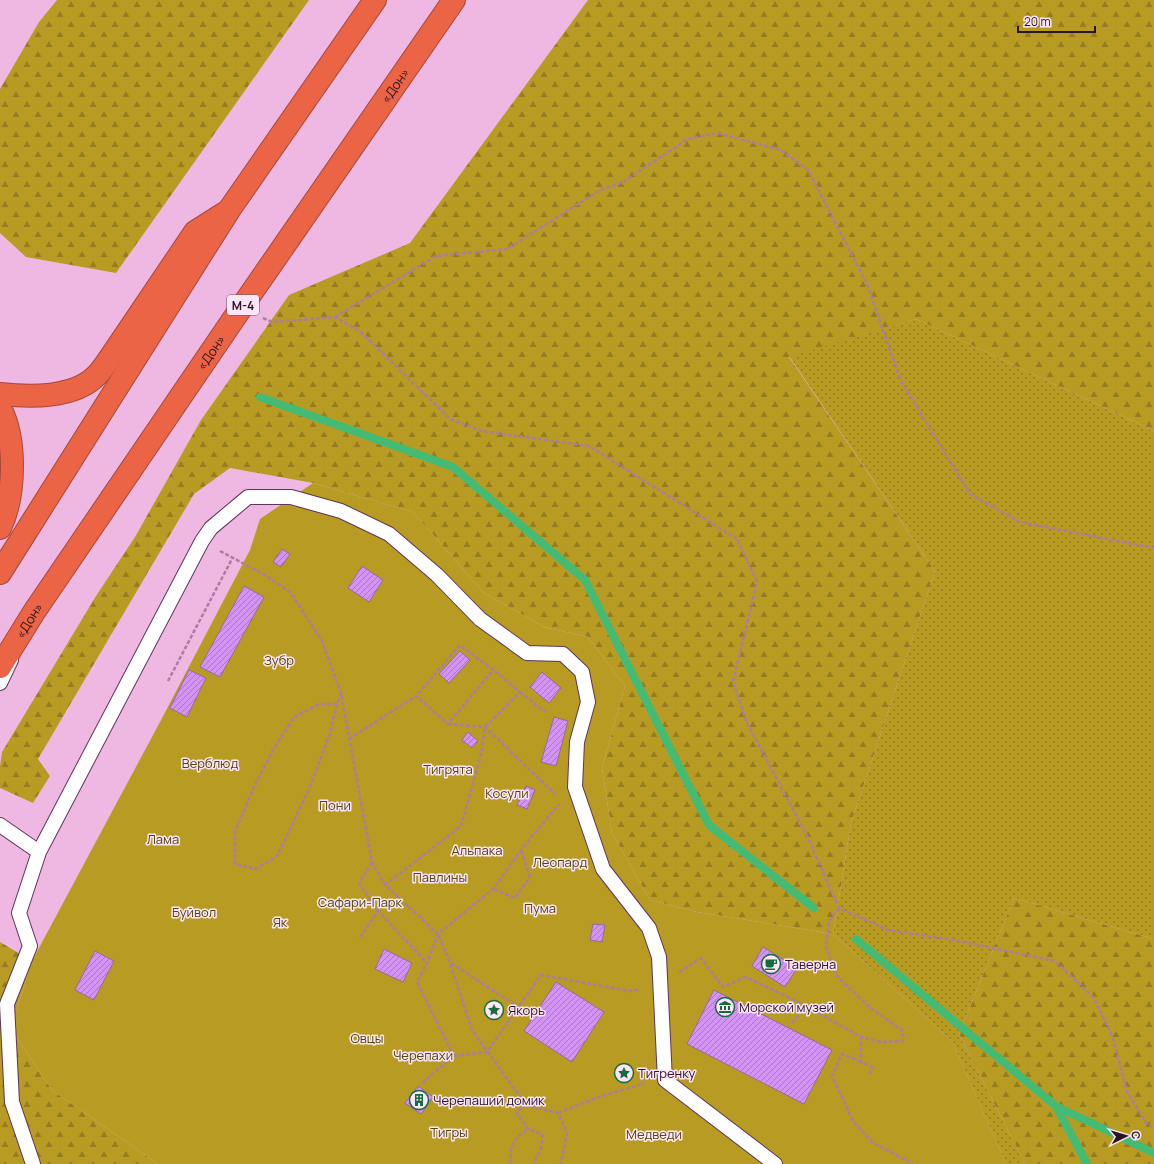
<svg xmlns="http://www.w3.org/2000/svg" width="1154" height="1164" font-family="Manrope,sans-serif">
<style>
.grass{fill:url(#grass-dots)}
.forest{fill:url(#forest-firs)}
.park{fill:#b89b23}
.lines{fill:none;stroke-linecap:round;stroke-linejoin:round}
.stream{stroke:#43bb75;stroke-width:8}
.building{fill:url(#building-hatch);stroke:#8e6c9f}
.lane-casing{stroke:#623459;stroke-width:16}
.highway-casing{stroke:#a7483a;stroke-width:24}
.path{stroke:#a97e9f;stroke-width:2.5;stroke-dasharray:4 2;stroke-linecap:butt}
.lane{stroke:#fff;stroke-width:14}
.highway{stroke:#eb6446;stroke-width:22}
.labels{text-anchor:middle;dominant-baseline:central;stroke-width:3;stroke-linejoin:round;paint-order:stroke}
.shield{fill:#fce5f6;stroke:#685363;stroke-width:1}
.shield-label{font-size:12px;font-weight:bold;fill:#281424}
.street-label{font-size:13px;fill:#281424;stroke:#fce5f6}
.park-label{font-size:13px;fill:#51430e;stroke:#fce5f6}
.poi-label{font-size:13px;fill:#281424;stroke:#fce5f6;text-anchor:start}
</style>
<defs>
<pattern id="grass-dots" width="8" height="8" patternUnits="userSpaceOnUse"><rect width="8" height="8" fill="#b89b23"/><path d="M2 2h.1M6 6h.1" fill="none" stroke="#967d1e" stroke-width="1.8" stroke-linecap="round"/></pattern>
<pattern id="forest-firs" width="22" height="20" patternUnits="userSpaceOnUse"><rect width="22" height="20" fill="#b89b23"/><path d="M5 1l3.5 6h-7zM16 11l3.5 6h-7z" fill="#967d1e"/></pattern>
<pattern id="building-hatch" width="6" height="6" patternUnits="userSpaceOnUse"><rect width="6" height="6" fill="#d393f2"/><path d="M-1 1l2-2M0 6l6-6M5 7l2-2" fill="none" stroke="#ab77c4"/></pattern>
</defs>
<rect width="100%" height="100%" fill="#efb8e3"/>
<path class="grass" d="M916 319 1154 431V939L1014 898 959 1034 1025 1164H1006L952 1041 833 934 851 823 935 571 789 356Z"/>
<path class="forest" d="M57 0H309L116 273 26 257 0 233V89L39 22Z
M588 0H1154V431L916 319 789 357 935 571 851 823 833 934 697 912 650 900 612 833 602 768 625 686 588 637 544 627 484 593 413 512 313 483 230 468 194 494 38 759 50 776 33 803 0 788V766L2 752 96 596 135 537 201 420 289 295 410 243Z
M1014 898 1154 939V1164H1025L959 1034Z
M0 942 32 961 11 1029 52 1090 158 1164H0Z"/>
<path class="park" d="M313 483 413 512 484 593 544 627 588 637 625 686 602 768 612 833 650 900 697 912 833 934 952 1041 1006 1164H158L52 1090 11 1029 32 961 160 722 250 550 260 519Z"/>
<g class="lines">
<path class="stream" d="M260 397 453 467 585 580 709 825 814 908
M856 939 1056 1106 1087 1164
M1056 1106 1154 1153"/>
</g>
<path class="building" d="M282 549 290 554 281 567 273 562Z
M362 566 383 580 369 602 348 588Z
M244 586 264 597 220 677 200 667Z
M460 651 470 660 449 683 439 674Z
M189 670 206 678 187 717 170 708Z
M542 672 561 688 549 703 530 687Z
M554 717 568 721 556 766 541 762Z
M468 732 478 741 472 748 462 740Z
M526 786 535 790 527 809 517 805Z
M593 924 605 925 602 942 590 940Z
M763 947 797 968 785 987 752 966Z
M384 949 412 963 403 982 375 969Z
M95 951 114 961 94 1000 75 990Z
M556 982 604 1012 572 1062 524 1031Z
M714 990 832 1050 804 1104 687 1044Z
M418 1086 433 1097 421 1114 405 1103Z"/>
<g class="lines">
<g class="lane-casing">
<path id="lane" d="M0 683 11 660
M0 825 39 852
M33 1164 12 1102 7 1004 30 946 19 913 39 852 202 541 211 528 248 497H291L341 511 389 534 437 575 480 619 527 653 563 654 582 672 588 702 577 742 575 787 603 869 649 928 659 957 665 1080 775 1164"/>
</g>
<g class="highway-casing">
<g id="highway">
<path d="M0 394C29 397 74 399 97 375 102 370 106 364 110 358L195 232 225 213"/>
<path d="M0 408C17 440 15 496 0 528"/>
<path d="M0 573 229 210 375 0"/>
<path id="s1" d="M0 667 34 612 241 308 454 0"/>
</g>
</g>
<path class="path" d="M335 317 436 256 507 249 600 190 623 182 688 139 717 133 781 150 808 170 867 284 901 381 970 494 1020 522 1154 548
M263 318 272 322 335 317 361 332 450 419 482 431 589 446 737 539 757 582 733 682 747 723 807 836 839 908 888 930 954 940 1055 961 1093 997 1112 1035 1127 1092 1147 1124 1154 1127
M220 551 265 575 290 592 321 639 341 693 372 862 385 885 438 934 450 963 472 1030 526 1105 558 1113 567 1133 561 1164
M168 681 233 557
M520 692 545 712
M337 704H319L294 717 273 750 253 789 235 832V864L256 869 277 856 290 829 309 789 330 734 337 704 341 693
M448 724 485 727 555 794
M349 739 416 696 448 724 493 670 460 645 416 696
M372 862 359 883 378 911
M385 885 461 826 481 755 485 727 520 692 494 670
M494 889 515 898 530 877 521 850
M839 908 829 921 826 947 837 976 868 1006 903 1031V1041L882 1042 861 1037
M360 937 378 911 427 963
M451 963 520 1008
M679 972 701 958 723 987 746 977 806 1006 861 1037V1062L872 1067 869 1075
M792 1023 806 1006
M454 1056 417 982 427 963 438 934 494 888 521 850 559 804
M861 1062 842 1054 832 1076 853 1121 872 1142 913 1164
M422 1083 454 1056 487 1052 541 975 630 991 640 989
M526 1105 516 1112 528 1129 542 1134V1145L534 1164
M558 1113 596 1098 645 1083
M510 1164C510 1146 513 1139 528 1129"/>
<use href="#lane" class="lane"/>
<use href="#highway" class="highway"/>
</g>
<defs>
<g id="cafe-ring" transform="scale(1)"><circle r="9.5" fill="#fce5f6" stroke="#176c3e" stroke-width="1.5"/><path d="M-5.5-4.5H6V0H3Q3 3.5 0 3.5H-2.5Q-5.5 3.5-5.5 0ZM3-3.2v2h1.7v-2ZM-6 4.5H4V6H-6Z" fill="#176c3e"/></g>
<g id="museum-ring" transform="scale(1)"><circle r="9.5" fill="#fce5f6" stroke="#176c3e" stroke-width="1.5"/><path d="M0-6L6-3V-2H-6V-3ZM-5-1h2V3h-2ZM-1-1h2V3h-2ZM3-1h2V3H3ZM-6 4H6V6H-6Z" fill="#176c3e"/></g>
<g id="sight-ring" transform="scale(1)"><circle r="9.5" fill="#fce5f6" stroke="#176c3e" stroke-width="1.5"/><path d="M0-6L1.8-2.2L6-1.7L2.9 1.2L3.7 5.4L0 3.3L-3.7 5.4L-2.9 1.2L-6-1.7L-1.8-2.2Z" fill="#176c3e"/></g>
<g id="building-ring" transform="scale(1)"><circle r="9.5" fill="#fce5f6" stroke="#176c3e" stroke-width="1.5"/><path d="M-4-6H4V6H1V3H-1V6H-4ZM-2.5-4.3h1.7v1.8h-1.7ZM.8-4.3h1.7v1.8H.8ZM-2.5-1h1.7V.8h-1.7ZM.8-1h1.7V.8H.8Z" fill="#176c3e"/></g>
</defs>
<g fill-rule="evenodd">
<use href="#cafe-ring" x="771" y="964"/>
<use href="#museum-ring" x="725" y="1007"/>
<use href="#sight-ring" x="494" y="1010"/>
<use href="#sight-ring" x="624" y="1073"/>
<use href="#building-ring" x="419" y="1100"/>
</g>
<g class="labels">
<rect class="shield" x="227" y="295" width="32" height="20" rx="3"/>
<g class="shield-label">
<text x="243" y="305">М-4</text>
</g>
<g class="street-label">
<text stroke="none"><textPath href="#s1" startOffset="703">«Дон»</textPath></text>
<text stroke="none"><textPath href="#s1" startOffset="379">«Дон»</textPath></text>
<text stroke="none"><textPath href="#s1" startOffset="55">«Дон»</textPath></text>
</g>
<g class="park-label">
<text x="279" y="660">Зубр</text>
<text x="210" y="763">Верблюд</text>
<text x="448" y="769">Тигрята</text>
<text x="507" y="793">Косули</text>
<text x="335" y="805">Пони</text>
<text x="163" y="839">Лама</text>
<text x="477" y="850">Альпака</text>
<text x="560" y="862">Леопард</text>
<text x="440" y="877">Павлины</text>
<text x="360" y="902">Сафари-Парк</text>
<text x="540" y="908">Пума</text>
<text x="194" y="912">Буйвол</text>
<text x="280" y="922">Як</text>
<text x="367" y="1038">Овцы</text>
<text x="423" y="1055">Черепахи</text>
<text x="449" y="1132">Тигры</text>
<text x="654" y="1134">Медведи</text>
</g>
<g class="poi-label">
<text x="785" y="964">Таверна</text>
<text x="739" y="1007">Морской музей</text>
<text x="508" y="1010">Якорь</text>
<text x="638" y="1073">Тигренку</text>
<text x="433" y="1100">Черепаший домик</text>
</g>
</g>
<g transform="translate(1126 1136) rotate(85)" stroke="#fce5f6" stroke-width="3" paint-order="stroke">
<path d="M0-3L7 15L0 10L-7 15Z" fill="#281424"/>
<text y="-6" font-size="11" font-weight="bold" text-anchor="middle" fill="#281424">С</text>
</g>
<path d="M1018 26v6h77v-6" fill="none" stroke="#281424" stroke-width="2"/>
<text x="1024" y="26" font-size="12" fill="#281424" stroke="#fce5f6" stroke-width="3" paint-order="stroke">20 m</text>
</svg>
